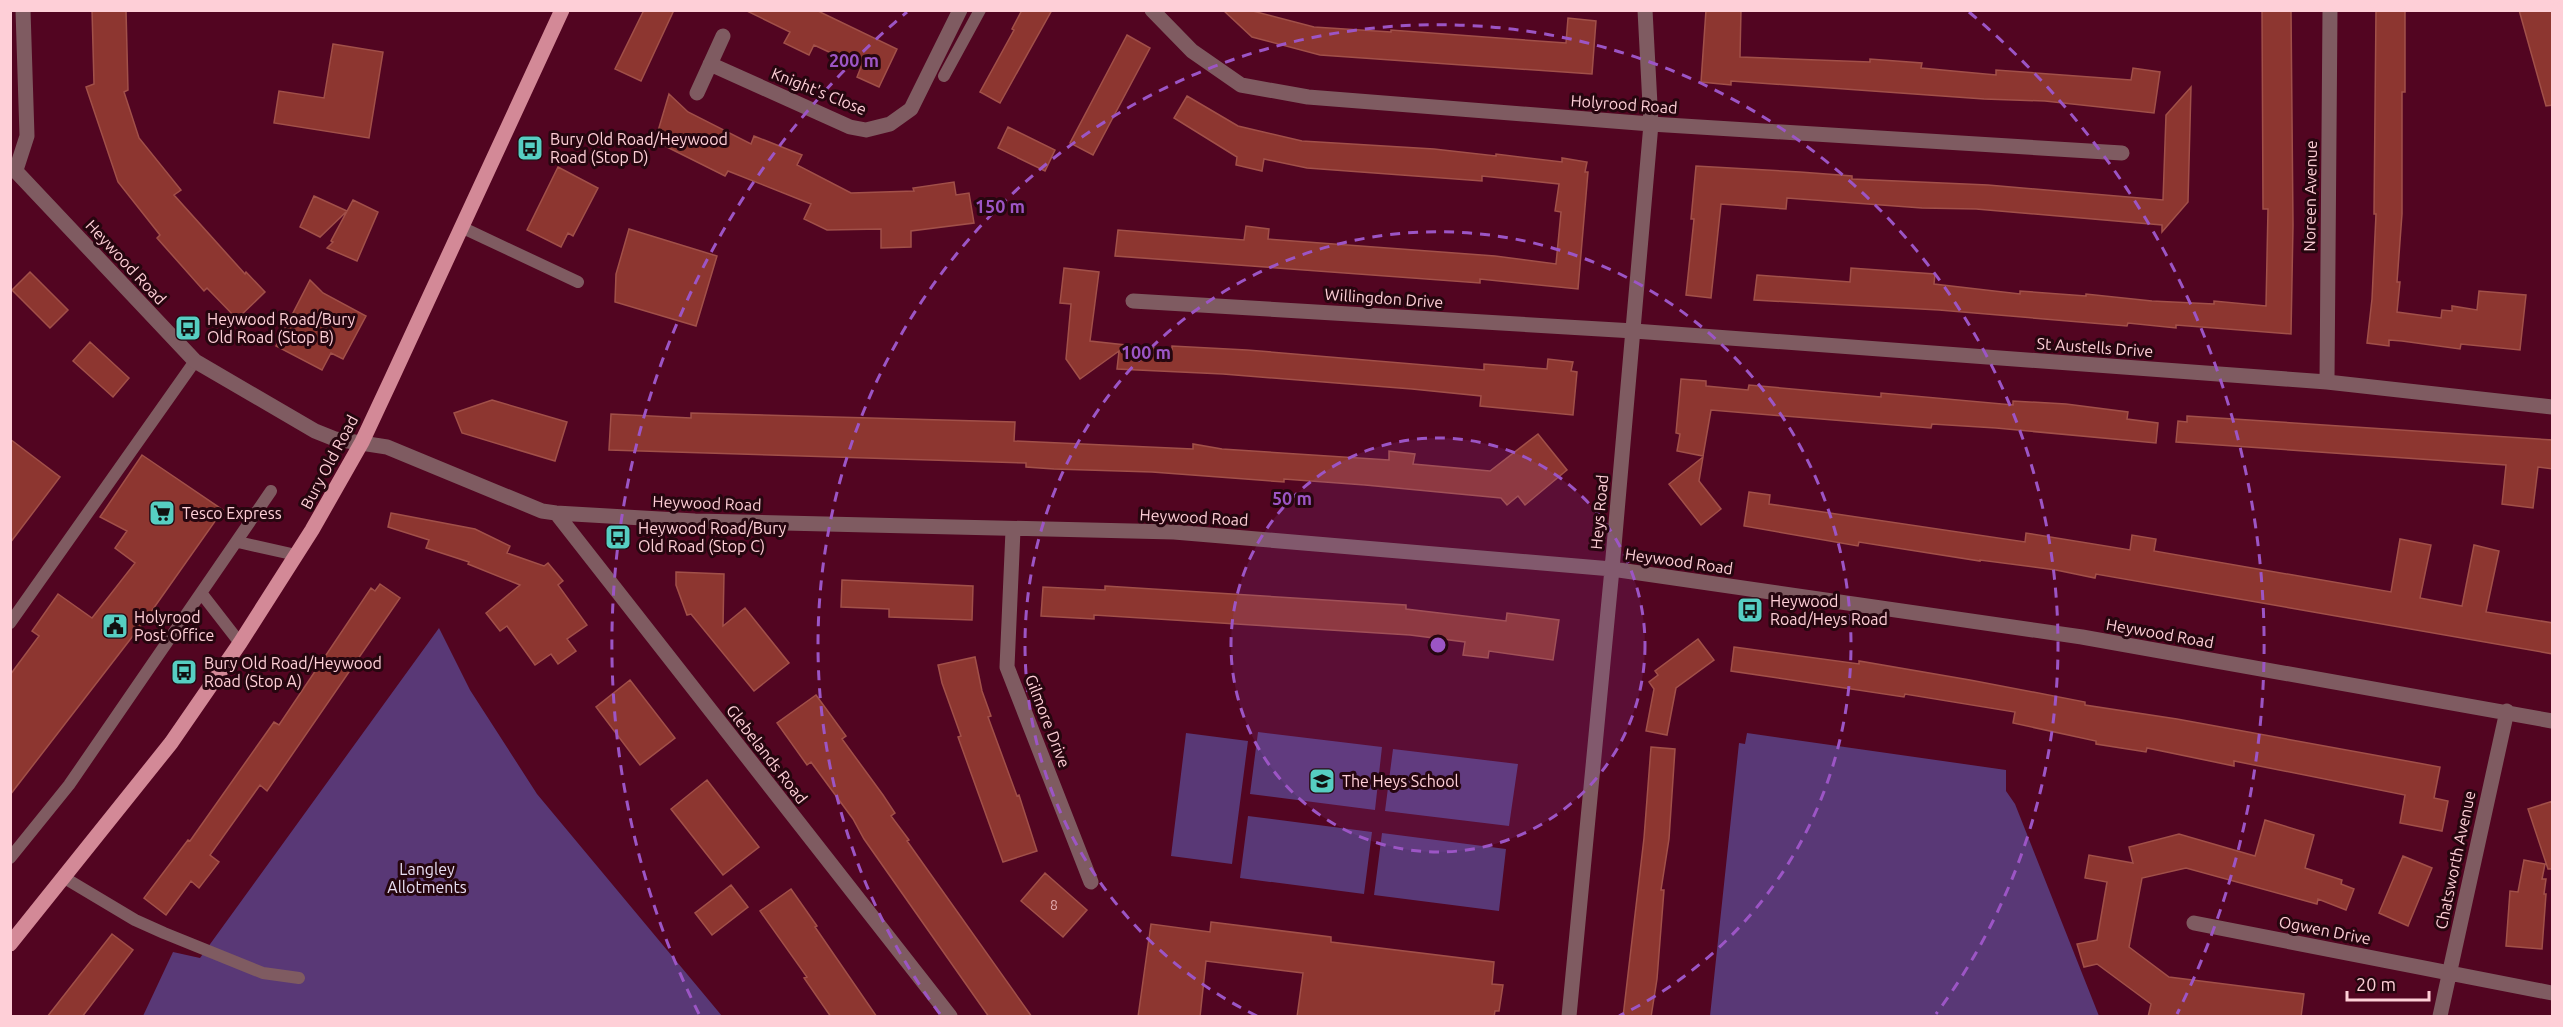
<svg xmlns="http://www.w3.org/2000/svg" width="2563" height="1027" font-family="Ubuntu,sans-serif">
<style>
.green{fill:#593876}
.building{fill:#8d3630;stroke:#a15049;stroke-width:1.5}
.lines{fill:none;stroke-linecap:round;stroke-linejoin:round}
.service{stroke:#7f5b61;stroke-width:12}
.minor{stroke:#7f5b61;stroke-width:15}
.primary{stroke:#d38997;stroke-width:15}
.ring{fill:none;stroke:#9c55c5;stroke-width:3;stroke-dasharray:10 8}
.labels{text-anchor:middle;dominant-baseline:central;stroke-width:6;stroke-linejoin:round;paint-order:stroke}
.number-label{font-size:14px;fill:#e2a9ad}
.street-label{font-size:16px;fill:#fecfd7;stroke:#26060f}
.poi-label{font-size:16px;fill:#fecfd7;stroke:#26060f;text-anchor:start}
.park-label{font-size:16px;fill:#e8def3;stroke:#26060f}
.centre{fill:#9c55c5;stroke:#26060f;stroke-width:3}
.ring-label{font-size:18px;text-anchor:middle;font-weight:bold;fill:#9c55c5;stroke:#26060f;stroke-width:6;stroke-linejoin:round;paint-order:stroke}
</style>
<rect width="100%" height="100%" fill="#520521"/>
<path class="green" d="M439 628 470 690 537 794 722 1016H143L173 952 200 958Z
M1258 732 1382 747 1375 810 1250 794Z
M1186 733 1248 741 1232 864 1171 856Z
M1747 733 2006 770V791L2015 804 2099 1016H1710L1739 743 1745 744Z
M1393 749 1518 764 1509 826 1385 811Z
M1248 816 1372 832 1364 894 1240 878Z
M1382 833 1506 849 1499 911 1374 895Z"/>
<path class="building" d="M92 10H126L128 90 124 92 139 138 181 190 174 195 245 274 246 272 265 292 237 319 207 288 204 291 157 238 160 235 118 182 86 87 94 84Z
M644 10H674L641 81 615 69Z
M745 10H816L897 49 879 87 857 77 861 67 814 45 809 55 784 43 790 32Z
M1022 10H1052L1000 103 980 92 1014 30 1012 29Z
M1223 10H1249L1314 27 1391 32V30L1566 43 1568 18 1596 21 1592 74 1320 55 1252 37Z
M1706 10H1741L1740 57 1870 62V59L1922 63 1921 68 1996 75V70L2131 80 2133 68 2160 72 2154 113 2045 101 1984 99 1731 81V85L1701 82Z
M2262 10H2291L2293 225 2291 334 2176 325V328L2128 323 2127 326 1939 310 1754 300 1757 275 1850 282 1851 268 1935 274 1934 284 2020 294V291L2086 296V294L2152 301 2214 304V301L2266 306 2268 209H2263Z
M2376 10H2405V92H2402V214L2397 282H2400L2397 312 2441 318 2442 310 2452 311V306L2477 310 2479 291 2526 295 2520 350 2461 344 2460 349 2402 341 2389 340V346L2367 343 2372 299 2376 214H2374Z
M2519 10H2553V105L2546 106Z
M1127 35 1150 48 1093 155 1070 143Z
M333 44 383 52 369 138 274 123 279 91 324 98Z
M2191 87 2188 202 2162 232V225L1976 209 1922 208 1787 198 1786 209 1721 204 1711 298 1686 295 1694 219H1691L1696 166 1800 172 1852 176V179L1988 185 2163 200 2166 115Z
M669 94 688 112 751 144 754 136 802 155 797 165 851 193 914 191 913 188 954 182 956 195 969 193 974 223 911 231V247L881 248V229L827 230 804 219 811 204 728 171 725 176 655 141Z
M1187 96 1238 126 1302 141 1434 149 1496 156V154L1562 162V158L1587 162 1585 172H1588L1578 289 1480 279V283L1115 256 1118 230 1244 240 1246 226 1269 229 1268 239 1495 256 1556 264 1561 212 1555 211 1559 184 1482 176V181L1307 168 1264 159 1262 171 1236 165 1237 157 1174 118Z
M1008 127 1055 150 1045 171 998 148Z
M558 167 598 188 573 236 568 233 561 247 527 230Z
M314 196 347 211 320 237 300 227Z
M353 200 378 212 357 261 327 248 333 242 331 241Z
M629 229 717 256 696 326 615 302 616 274Z
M1064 268 1099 272 1090 341 1172 350V346L1247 350 1484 370V364L1547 369 1548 359 1573 362 1571 371 1577 372 1573 415 1480 406 1481 396 1412 389 1223 374 1117 369 1119 351 1080 379 1066 359 1071 304 1060 303Z
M30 272 68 310 50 328 12 290Z
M310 280 323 293 366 316 343 359 331 353 322 370 276 346Z
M90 342 129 378 113 397 73 361Z
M1681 379 1706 381V386L1748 390 1749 385 1881 397V393L2013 405V401L2066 404 2128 412 2127 419 2158 423 2156 443 1996 428 1932 424 1931 428 1711 410 1703 456 1677 451 1680 434 1676 433Z
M492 400 567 422 555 461 462 433 454 413Z
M691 413 1015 422 1014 441 1193 449V444L1222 449 1389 460V451L1415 454 1413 464 1490 471 1538 434 1567 470 1525 505 1518 496 1507 505 1501 498 1365 485 1284 479V482L1152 472 1054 469 1026 467V463L609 450 611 414 691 418Z
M2187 416 2553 440V469L2538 467 2533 508 2502 504 2506 465 2176 442 2178 421 2187 422Z
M10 439 60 477 10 543Z
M142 455 223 510 146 619 10 795V675L39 636 32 631 58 594 92 618 135 563 115 548 127 531 100 517Z
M1703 457 1699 481 1721 509 1701 525 1669 484Z
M1749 492 1770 495 1769 504 2025 542 2026 533 2130 550 2132 535 2156 539 2154 551 2391 592 2400 539 2431 545 2420 598 2462 606 2474 545 2499 551 2486 612 2553 623V654L2096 574 2095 578 2056 570 1980 560V561L1859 542 1858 546 1744 526Z
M391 513 475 529 510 546 507 553 544 566 548 563 563 581 558 585 587 625 567 639 576 651 558 664 551 654 535 665 507 626 500 631 486 613 520 585 468 564 469 562 426 548 429 540 388 527Z
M676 572 724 574 723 626 745 608 789 663 754 691 691 614 687 615 676 585Z
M842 580 973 586 972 620 889 617V609L841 607Z
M380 584 400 598 267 791 260 785 210 855 219 862 199 888 191 881 166 915 144 898 188 840 190 841 274 722 279 725 371 588 375 591Z
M1105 586 1406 605V609L1506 621 1507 613 1559 620 1553 660 1489 651 1488 658 1463 655 1465 642 1410 635 1094 615V619L1041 616 1043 587 1105 590Z
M1698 639 1714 660 1676 688 1667 735 1646 731 1654 689 1649 682 1658 675 1655 671Z
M1734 647 1859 664V661L1970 680 2085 702V705L2177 719 2440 767 2434 798 2448 801 2442 831 2400 823 2405 795 2234 761V766L2147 748 2146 752 2096 744V741L2013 723 2015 712 1905 694 1904 697 1731 671Z
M975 657 982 691 991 716 988 717 1017 796 1019 795 1037 851 1003 862 958 737 961 736 942 683 938 665Z
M630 680 675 738 640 765 596 707Z
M816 695 846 736 842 739 883 795 895 813 891 816 909 840 907 841 1032 1017H989L864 839 853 819 811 762 807 765 777 723Z
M1651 747 1675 749 1669 839 1661 890H1664L1657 979 1651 1017H1623L1644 838Z
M707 780 759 847 723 875 671 809Z
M2553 801V869H2548L2528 809Z
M2265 820 2314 835 2305 868 2342 880 2341 884 2354 889 2346 910 2318 899 2317 904 2186 868 2142 878 2129 947 2169 977 2304 994 2301 1017H2148L2151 1004 2097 964 2084 967 2077 944 2097 940 2107 882 2085 878 2089 855 2133 863 2129 847 2179 834 2255 856Z
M2403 856 2432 868 2408 926 2379 913Z
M2524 860 2545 864 2542 879H2546L2544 894H2546L2542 949 2506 946 2510 891 2518 892Z
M1045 873 1087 910 1063 937 1021 901Z
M731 885 748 907 712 935 695 913Z
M791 889 817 926 815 927 877 1017H831L804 978 807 977 760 911Z
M1211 922 1331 937V942L1494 962 1492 984 1503 985 1499 1011H1495L1494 1017H1297L1303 973 1206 961 1200 1017H1138L1151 924 1210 932Z
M112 934 133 950 82 1017H47Z"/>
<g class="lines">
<path class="service" d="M944 76 980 10
M461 227 578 282
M238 542 296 555
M202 594 240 643
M10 623 195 361
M10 858 69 785 271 491
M63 877 135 920 164 933 263 973 299 978"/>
<path class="minor" d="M1152 10 1192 51 1241 85 1308 97 1651 124 2122 153
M710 64 850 127 866 130 890 124 911 109 960 10
M697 93 723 36
M10 165 195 361 315 431 335 439 387 447 542 511 556 513 695 521 1174 532 1612 569 2082 637 2552 721
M16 170 27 136 23 10
M1133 301 1634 331 2327 382 2552 407
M2327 382 2330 10
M556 513 950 1016
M1013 530 1007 667 1091 882
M2194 923 2552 993
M1569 1016 1612 569 1651 124 1645 10
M2440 1016 2507 711"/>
<path class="primary" d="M10 944 171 743 240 643 312 530 362 442 391 380 562 10"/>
</g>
<circle cx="1438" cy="645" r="207" fill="#9c55c5" fill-opacity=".12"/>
<g class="ring">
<circle cx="1438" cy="645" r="207"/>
<path d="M1257 1016A413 413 0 1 1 1619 1016"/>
<path d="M940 1014A620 620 0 1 1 1936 1014"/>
<path d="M699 1014A826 826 0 0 1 907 12M1969 12A826 826 0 0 1 2177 1014"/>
</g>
<defs>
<g id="bus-square" transform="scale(1.35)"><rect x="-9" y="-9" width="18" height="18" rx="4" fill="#56cec2" stroke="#26060f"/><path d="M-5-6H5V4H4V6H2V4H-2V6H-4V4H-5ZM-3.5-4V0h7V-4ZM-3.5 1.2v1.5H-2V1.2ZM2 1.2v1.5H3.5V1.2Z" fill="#111"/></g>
<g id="supermarket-square" transform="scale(1.35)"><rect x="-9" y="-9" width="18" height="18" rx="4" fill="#56cec2" stroke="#26060f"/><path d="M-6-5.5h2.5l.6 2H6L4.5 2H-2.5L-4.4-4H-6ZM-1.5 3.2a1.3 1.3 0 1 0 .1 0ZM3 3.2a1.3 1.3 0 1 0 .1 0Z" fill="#111"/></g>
<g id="civic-square" transform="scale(1.35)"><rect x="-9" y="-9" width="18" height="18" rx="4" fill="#56cec2" stroke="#26060f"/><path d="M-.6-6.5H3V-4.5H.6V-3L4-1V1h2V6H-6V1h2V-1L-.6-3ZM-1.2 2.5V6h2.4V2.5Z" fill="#111"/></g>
<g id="school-square" transform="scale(1.35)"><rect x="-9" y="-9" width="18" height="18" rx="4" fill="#56cec2" stroke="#26060f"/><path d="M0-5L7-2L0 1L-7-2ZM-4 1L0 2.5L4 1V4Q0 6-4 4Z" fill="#111"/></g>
</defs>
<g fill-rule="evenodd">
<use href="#bus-square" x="530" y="148"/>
<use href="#bus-square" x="188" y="328"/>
<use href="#supermarket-square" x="162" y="513"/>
<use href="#bus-square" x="618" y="537"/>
<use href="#bus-square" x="1750" y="610"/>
<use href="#civic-square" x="115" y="626"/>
<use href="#bus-square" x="184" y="672"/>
<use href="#school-square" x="1322" y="781"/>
</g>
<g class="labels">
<g class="number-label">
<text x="1054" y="905">8</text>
</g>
<g class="street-label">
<text transform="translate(819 91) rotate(22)">Knight's Close</text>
<text transform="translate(1624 104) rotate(4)">Holyrood Road</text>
<text transform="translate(2310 196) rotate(-89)">Noreen Avenue</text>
<text transform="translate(126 262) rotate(47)">Heywood Road</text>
<text transform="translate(1384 298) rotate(4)">Willingdon Drive</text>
<text transform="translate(2095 347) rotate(4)">St Austells Drive</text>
<text transform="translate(329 462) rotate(-62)">Bury Old Road</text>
<text transform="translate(707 503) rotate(2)">Heywood Road</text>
<text transform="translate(1599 512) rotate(-85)">Heys Road</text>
<text transform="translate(1194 517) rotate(3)">Heywood Road</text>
<text transform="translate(1679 561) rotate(8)">Heywood Road</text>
<text transform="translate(2160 633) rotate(10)">Heywood Road</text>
<text transform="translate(1048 721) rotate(69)">Gilmore Drive</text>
<text transform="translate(767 754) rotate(52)">Glebelands Road</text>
<text transform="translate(2455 860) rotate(-78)">Chatsworth Avenue</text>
<text transform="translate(2325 930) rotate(11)">Ogwen Drive</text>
</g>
<g class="poi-label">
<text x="550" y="139">Bury Old Road/Heywood<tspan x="550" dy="18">Road (Stop D)</tspan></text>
<text x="207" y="319">Heywood Road/Bury<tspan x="207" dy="18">Old Road (Stop B)</tspan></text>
<text x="182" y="513">Tesco Express</text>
<text x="638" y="528">Heywood Road/Bury<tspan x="638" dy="18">Old Road (Stop C)</tspan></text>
<text x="1770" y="601">Heywood<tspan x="1770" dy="18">Road/Heys Road</tspan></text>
<text x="134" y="617">Holyrood<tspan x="134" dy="18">Post Office</tspan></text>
<text x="204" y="663">Bury Old Road/Heywood<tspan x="204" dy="18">Road (Stop A)</tspan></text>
<text x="1342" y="781">The Heys School</text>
</g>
<g class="park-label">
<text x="427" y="869">Langley<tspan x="427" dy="18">Allotments</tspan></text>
</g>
</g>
<circle cx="1438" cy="645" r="9" class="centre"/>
<g class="ring-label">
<text x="854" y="67">200 m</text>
<text x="1000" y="213">150 m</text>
<text x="1146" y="359">100 m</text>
<text x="1292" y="505">50 m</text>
</g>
<rect width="2563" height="1027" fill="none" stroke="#fecfd7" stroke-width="24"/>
<path d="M2347 991v9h82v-9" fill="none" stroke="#fecfd7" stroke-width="3"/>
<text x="2356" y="991" font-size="18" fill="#fecfd7" stroke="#26060f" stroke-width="4.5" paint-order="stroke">20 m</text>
</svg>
